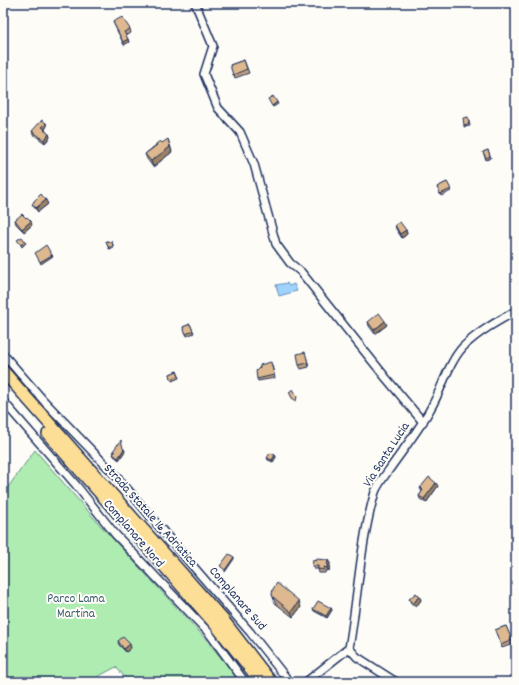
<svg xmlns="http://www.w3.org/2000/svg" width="519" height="685" font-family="Dekko,sans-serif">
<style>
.green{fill:#aeecb2;stroke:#648e88}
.water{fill:#9fd3fd;stroke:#6a91bd}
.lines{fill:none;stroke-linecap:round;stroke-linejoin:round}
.minor-casing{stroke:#1b2f5e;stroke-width:10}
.trunk-casing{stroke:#1b2f5e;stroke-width:14}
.minor{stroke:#fdfcf7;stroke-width:7}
.trunk{stroke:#fcde96;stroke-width:11}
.wall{fill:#bf9f7b;stroke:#1b2f5e}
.shaded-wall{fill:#9b8264;stroke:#1b2f5e}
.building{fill:#deb98f;stroke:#1b2f5e}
.labels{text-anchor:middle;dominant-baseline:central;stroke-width:4;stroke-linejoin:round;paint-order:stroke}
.street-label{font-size:13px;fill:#1b2f5e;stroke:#fdfcf7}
.park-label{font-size:13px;fill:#405e73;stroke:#fdfcf7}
</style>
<rect width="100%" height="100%" fill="#fdfcf7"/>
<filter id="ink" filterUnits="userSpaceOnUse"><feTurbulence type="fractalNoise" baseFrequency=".025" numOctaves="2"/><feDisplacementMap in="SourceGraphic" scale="8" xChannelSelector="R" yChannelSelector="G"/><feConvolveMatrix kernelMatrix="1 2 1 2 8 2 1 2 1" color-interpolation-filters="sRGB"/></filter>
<g filter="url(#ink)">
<path class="green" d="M35 450 100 525 204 637 241 682H129L116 667 88 682H3V520L7 518 3 511V494Z"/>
<path class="water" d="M287 283 289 286 294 284 297 291 279 296 276 285Z"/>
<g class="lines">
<g class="minor-casing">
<path id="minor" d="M195 3 213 46 204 74 218 108 240 132 254 164 276 244 290 263 301 272 386 378 423 422
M3 354 44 401 118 478 179 550 250 632 287 679 291 682
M3 401 76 485 115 534 209 633 245 682
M349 648C358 597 360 543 375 492 378 484 386 474 391 467 405 447 421 427 432 406 442 388 449 362 463 347 478 332 498 321 516 311
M349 648 357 657 396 682
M306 682 349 648"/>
</g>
<g class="trunk-casing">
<path id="trunk" d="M3 371 224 621 271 682
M48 434 215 624 261 682"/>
</g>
<use href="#minor" class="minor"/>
<use href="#trunk" class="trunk"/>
</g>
<path class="wall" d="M113 22 130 29 131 33 126 35 129 42 124 45Z
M244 60 249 73 235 78 230 65Z
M468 117 470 126 464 127V125Z
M46 123 47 126 45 129 46 132 49 134 50 137 45 143 33 134 32 131Z
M162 143 170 145 172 152 153 167 147 159 145 154 156 145V144Z
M488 150 491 158 486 160 483 152Z
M447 182 451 191 441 196 437 187Z
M34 201 48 204 38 212 34 207 32 204 34 202Z
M15 220 32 225 24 232 16 224Z
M395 225 406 230 407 234 402 238 396 229Z
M106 241 112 242 114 248 109 249Z
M368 322 387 325 375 334 369 326Z
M190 324 194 333 187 336 183 327Z
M306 356 309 367 301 369 299 365Z
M272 365 275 378 258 381 257 379Z
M177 371 179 378 172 381 170 374Z
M123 448 125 451 119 460 114 456 113 454 114 453 113 451Z
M275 455 276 457 273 462 268 460 267 458Z
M438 486 426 503 420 499 419 496 422 492 420 488Z
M330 563 329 571 326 570 325 573H319L318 569H314L312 566Z
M272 594 301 607 293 617 275 603Z
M419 596 421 600 416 607 411 603 409 599Z
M331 608 332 610 327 618 314 611 313 609Z
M506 626 513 644 502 648 495 630Z
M118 641 131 648 126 652 119 645Z"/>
<path class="shaded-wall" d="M128 39 129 42 124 45 123 42Z
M277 102 278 104 273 107 272 106Z
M46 123 47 126 44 130 42 127Z
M49 134 50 137 45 143 44 140Z
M168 139 172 152 153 167 151 161Z
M46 200 48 204 38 212 36 208Z
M31 221 32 225 24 232 22 229Z
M406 230 407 234 402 238 400 234Z
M25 241 26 243 22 247 21 245Z
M52 255 53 256 41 264 40 262Z
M385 321 387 325 375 334 374 330Z
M124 449 125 451 119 460 118 458Z
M275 455 276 457 273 462 272 460Z
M436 483 438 486 426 503 424 499Z
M234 557V559L225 572V570Z
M328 560 330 563 329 571 327 568Z
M419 596 421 600 416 607 414 603Z
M299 601 301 607 293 617 291 612Z
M331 608 332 610 327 618 326 616Z
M130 644 131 648 126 652 124 649Z"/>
<path class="building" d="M122 17 130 29 124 32 128 39 123 42 113 22Z
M244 60 247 69 233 75 230 65Z
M273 96 277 102 272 106 268 99Z
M468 117 469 124 464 125 463 118Z
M42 120 46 123 42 127 45 129 44 130 49 134 44 140 32 131Z
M168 139 170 147 151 161 145 154 157 145 156 144 160 141 162 143Z
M488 150 490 156 486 158 483 152Z
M447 182 451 189 440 194 437 187Z
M41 194 46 200 36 208 32 204 34 202V201Z
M22 214 26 218 27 217 31 221 22 229 15 220Z
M400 222 406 230 400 234 395 225Z
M22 237 25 241 21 245 17 240Z
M106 241 112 242 113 247H108Z
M46 245 52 255 40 262 35 253Z
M379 313 385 321 374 330 368 322Z
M190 324 193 331 186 334 183 327Z
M305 352 308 363 299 365 297 354Z
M271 362 274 375 257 379 256 371 260 367V365Z
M177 371 179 376 171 379 170 374Z
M293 389 297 396 296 401 292 398 289 392Z
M121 440 123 448 124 449 118 458 113 454 115 452 113 451 118 444V445Z
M270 453 275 455 272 460 267 458Z
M429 477 436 483 424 499 419 496 423 490 420 488Z
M229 554 234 557 225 570 220 566Z
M316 559 328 560 327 568 324 567V570L318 569V566H312L313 560 316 561Z
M277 583 299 601 291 612 273 597 272 594 273 589Z
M416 593 419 596 414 603 409 599Z
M318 601 331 608 326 616 313 609Z
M506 626 512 640 501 645 495 630Z
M123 637 130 644 124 649 118 641Z"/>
</g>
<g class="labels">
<g class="street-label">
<text transform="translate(387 455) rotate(-57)">Via Santa Lucia</text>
<text transform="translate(150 516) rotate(48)">Strada Statale 16 Adriatica</text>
<text transform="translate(133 534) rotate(49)">Complanare Nord</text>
<text transform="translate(237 599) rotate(49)">Complanare Sud</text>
</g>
<g class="park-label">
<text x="76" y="599">Parco Lama<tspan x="76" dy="15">Martina</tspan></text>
</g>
</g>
<rect width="519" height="685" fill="none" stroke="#fdfcf7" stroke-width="16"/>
<rect x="8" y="8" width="503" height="669" fill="none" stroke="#1b2f5e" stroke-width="1.5" filter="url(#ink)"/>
</svg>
